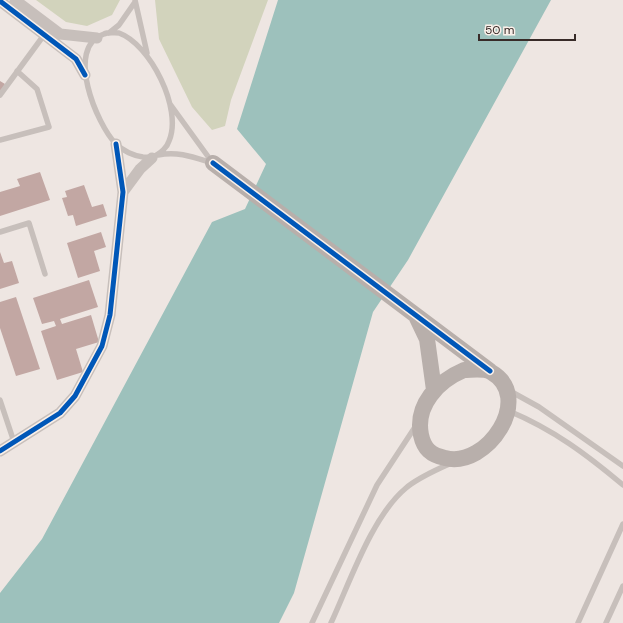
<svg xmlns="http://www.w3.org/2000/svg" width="623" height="623" font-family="'DM Sans',sans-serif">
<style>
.green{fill:#d2d3bc}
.water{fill:#9dc1bc}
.building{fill:#c2a7a3}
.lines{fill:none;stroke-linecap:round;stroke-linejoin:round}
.lane{stroke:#c7bfbb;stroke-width:5.5}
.street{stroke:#c7bfbb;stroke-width:11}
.secondary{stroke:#b8afab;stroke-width:16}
.cycleway-casing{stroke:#faf0e9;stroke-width:8}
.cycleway{stroke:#0057b8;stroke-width:5}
</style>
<rect width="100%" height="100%" fill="#eee6e2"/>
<path class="green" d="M36 0H120L112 15 87 26 66 22Z
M155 0H268L231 100 225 126 212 130 192 107 159 39Z"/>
<path class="water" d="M278 0H551L408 260 373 312 294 593 279 623H0V593L42 539 212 222 245 209 266 164 237 129Z"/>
<path class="building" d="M0 81 5 84 0 93Z
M40 172 50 200 0 216V192L20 186 17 179Z
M84 185 92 207 103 204 107 216 76 226 73 215 68 216 62 198 67 197 65 191Z
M101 232 106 247 94 251 100 271 78 278 67 243Z
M0 252 4 263 12 261 19 283 0 289Z
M89 280 98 307 60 319 62 324 91 315 99 342 76 349 83 372 57 380 41 331 56 326 54 321 42 324 33 298Z
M16 297 40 369 16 376 0 328V302Z"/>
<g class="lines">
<path class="lane" d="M135 0 147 53
M109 33 119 25 135 2
M119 33C150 44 183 109 169 141 167 148 161 152 155 156 151 158 147 157 143 157 134 156 123 151 116 144 97 125 64 47 104 34 108 32 114 33 119 33Z
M0 95 44 35
M170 104 212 162
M0 140 49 127 37 89 17 71
M158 155C178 151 193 157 212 163
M0 232 29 223 45 274
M510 391 539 407 623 466
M0 400 14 442
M509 411C554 430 586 454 623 485
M312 623 377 485 417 424
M331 623C350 582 372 516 406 488 419 477 437 470 451 463
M578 623 623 524
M606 623 623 586"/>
<path class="street" d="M15 0 60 34 97 38
M0 1 76 59 85 75
M123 192 140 169 152 158
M0 451 60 413 75 396 102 346 110 315 123 192 116 144"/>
<path class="secondary" d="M213 163 490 371
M417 318 427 339 434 390
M464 370C472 370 484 368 491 372 535 397 487 469 445 458 431 455 424 449 421 435 415 405 438 381 464 370Z"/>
<g class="cycleway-casing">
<path id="cycleway" d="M0 1 76 59 85 75
M213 163 490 371
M0 451 60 413 75 396 102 346 110 315 123 192 116 144"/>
</g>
<use href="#cycleway" class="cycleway"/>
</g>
<path d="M479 34v6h96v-6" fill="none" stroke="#382b28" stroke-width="2"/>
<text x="485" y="34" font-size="12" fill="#382b28" stroke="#faf0e9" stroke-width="3" paint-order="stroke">50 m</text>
</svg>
